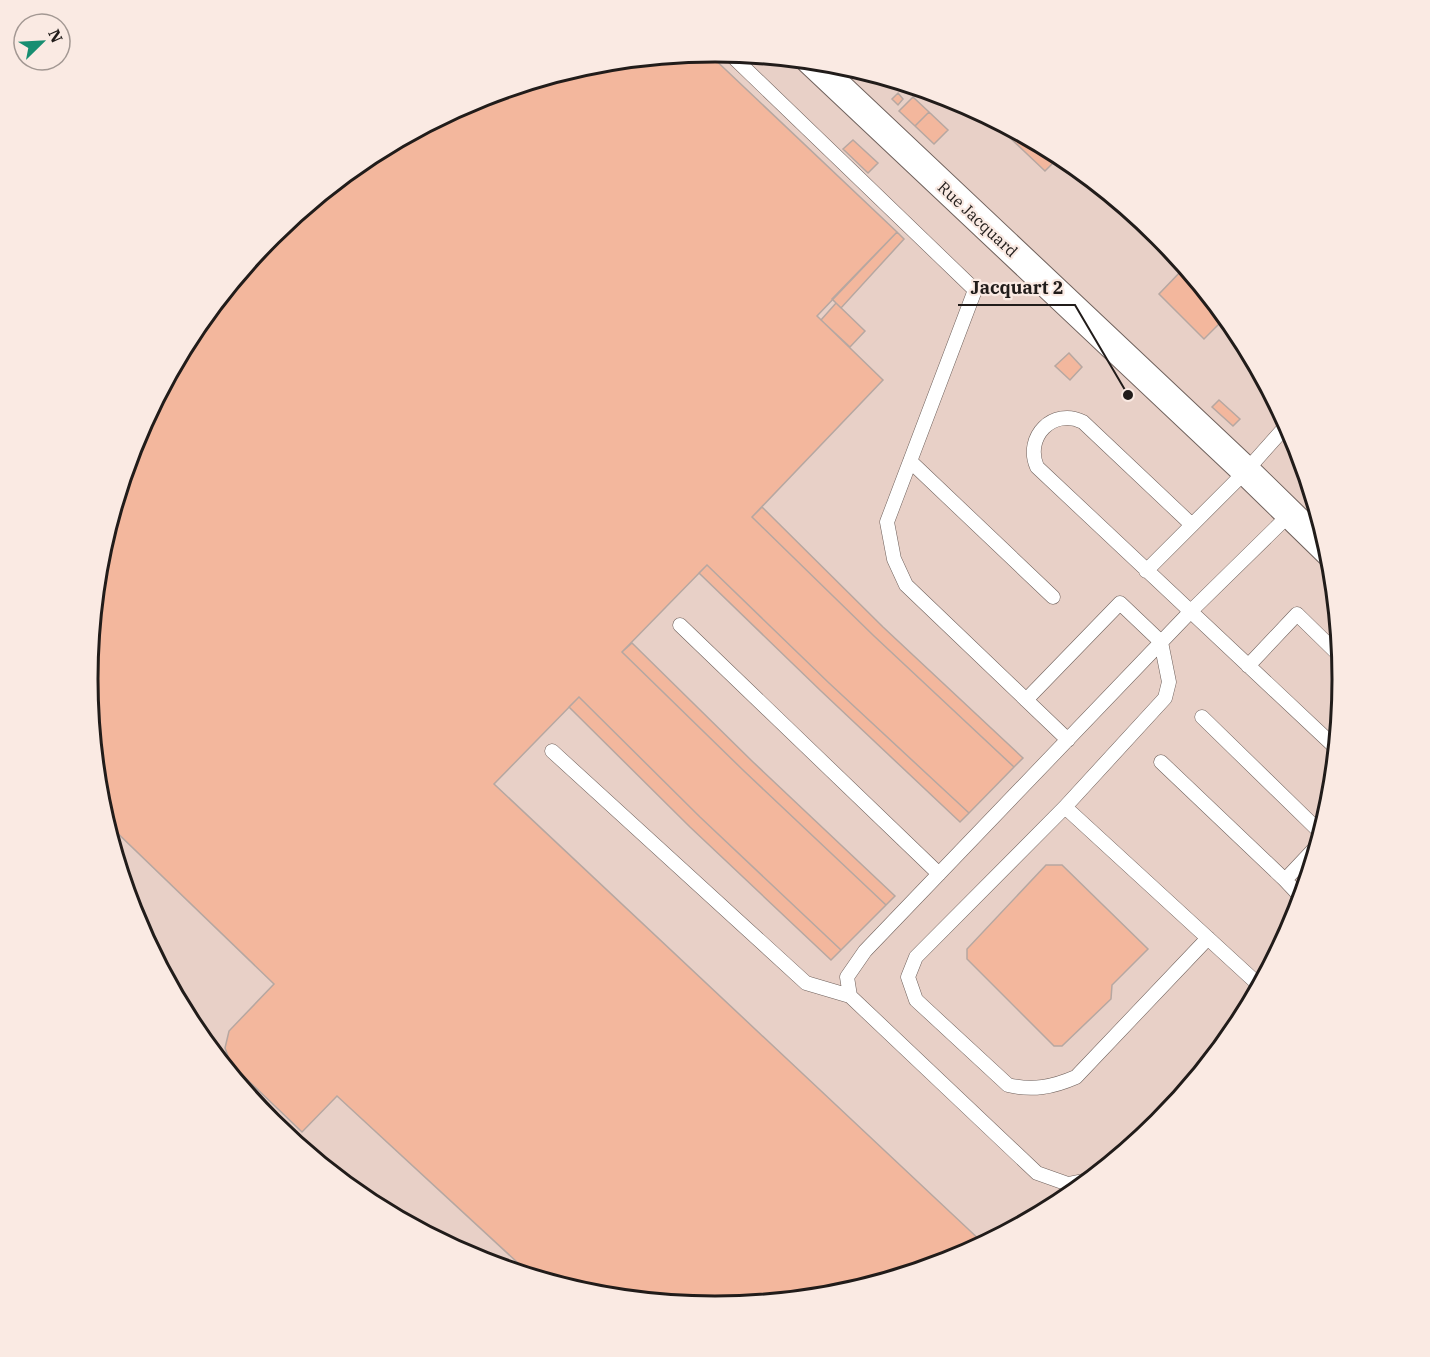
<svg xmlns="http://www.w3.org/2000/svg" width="1430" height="1357" font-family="'IBM Plex Serif',serif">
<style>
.built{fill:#e8d0c7}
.building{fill:#f3b79d;stroke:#b6a7a1;stroke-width:1.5}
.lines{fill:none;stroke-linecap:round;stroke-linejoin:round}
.lane-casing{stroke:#6f615c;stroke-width:15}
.street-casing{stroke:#6f615c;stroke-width:30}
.lane{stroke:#fff;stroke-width:14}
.street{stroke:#fff;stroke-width:28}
.labels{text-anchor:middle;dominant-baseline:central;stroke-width:4.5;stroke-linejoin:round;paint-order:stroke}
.street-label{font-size:16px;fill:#211c1a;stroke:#faeae3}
.rim{fill:none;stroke:#211c1a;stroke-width:3}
.leader{fill:none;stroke:#211c1a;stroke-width:2}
.callout-dot{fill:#211c1a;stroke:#faeae3;stroke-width:2}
.callout-label{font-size:18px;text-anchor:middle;font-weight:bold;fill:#211c1a;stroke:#faeae3;stroke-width:4.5;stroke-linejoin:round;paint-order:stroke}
</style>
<rect width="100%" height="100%" fill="#ecddd6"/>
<path class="built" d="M90 678a625 625 0 1 1 1250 0a625 625 0 1 1-1250 0Z"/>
<path class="building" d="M707 52 897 232 817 316 883 380 752 517 874 636 1014 767 969 813 829 683 707 565 622 652 744 771 886 905 841 950 700 817 579 697 494 784 983 1243 955 1258 837 1294 715 1306 592 1294 531 1275 337 1096 302 1132 231 1064 225 1048 229 1031 274 984 106 822 99 801 88 678 100 556 135 438 193 330 272 235 367 157 475 99 593 63Z
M898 93 903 99 898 105 892 99Z
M913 97 929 112 915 126 899 111Z
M929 112 948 130 934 144 915 126Z
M988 117 1061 155 1045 171Z
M853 140 878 163 868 173 843 149Z
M897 232 904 239 841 308 832 299Z
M1185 267 1226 317 1204 339 1159 294Z
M836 303 865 331 850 347 821 320Z
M1069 353 1082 367 1070 380 1055 366Z
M1219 400 1240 419 1233 426 1212 407Z
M762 507 883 627 1023 758 1014 767 874 636 752 517Z
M707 565 829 683 969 813 960 822 821 691 699 573Z
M632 643 753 762 895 896 886 905 744 771 622 652Z
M579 697 700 817 841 950 831 960 690 827 569 707Z
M1046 865H1062L1148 949 1112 985 1111 999 1062 1046H1054L967 959V949Z"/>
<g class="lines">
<g class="lane-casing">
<path id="lane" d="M728 52 975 290 887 522 894 559 906 585 1068 740
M910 461 1053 597
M1192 525 1083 422C1053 407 1024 437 1037 467L1336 748
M1146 571 1246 471 1287 425
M680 625 939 874
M1248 666 1297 614 1340 656
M1026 700 1120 603 1161 642 1169 682 1165 698 1065 807 1259 985
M1202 717 1321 833
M552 751 806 983 850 996
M1161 762 1285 880 1317 846
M1065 807 916 957 908 977 916 1000 1008 1085C1033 1091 1053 1087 1076 1077L1208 938
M1285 880 1301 897
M1088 1180 1068 1184 1037 1173 850 996 847 977 865 951 1190 612 1290 514"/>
</g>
<g class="street-casing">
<path id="street" d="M810 60 1246 471 1329 552"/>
</g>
<use href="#lane" class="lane"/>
<use href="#street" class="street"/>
</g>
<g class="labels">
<g class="street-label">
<text transform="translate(978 219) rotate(43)">Rue Jacquard</text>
</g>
</g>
<path d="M0 0H1430V1357H0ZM98 679a617 617 0 1 1 1234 0a617 617 0 1 1-1234 0Z" fill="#faeae3" fill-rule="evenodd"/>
<path class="rim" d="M98 679a617 617 0 1 1 1234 0a617 617 0 1 1-1234 0Z"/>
<path class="leader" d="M1128 395L1075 305H958"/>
<circle class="callout-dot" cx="1128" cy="395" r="6"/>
<g class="callout-label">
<text x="1017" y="294">Jacquart 2</text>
</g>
<g transform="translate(42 42) rotate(66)"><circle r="28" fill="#faeae3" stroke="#a39893" stroke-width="1.5"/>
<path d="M0-4.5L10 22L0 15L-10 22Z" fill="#178e71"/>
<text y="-9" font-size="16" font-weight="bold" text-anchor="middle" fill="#211c1a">N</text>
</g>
</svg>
